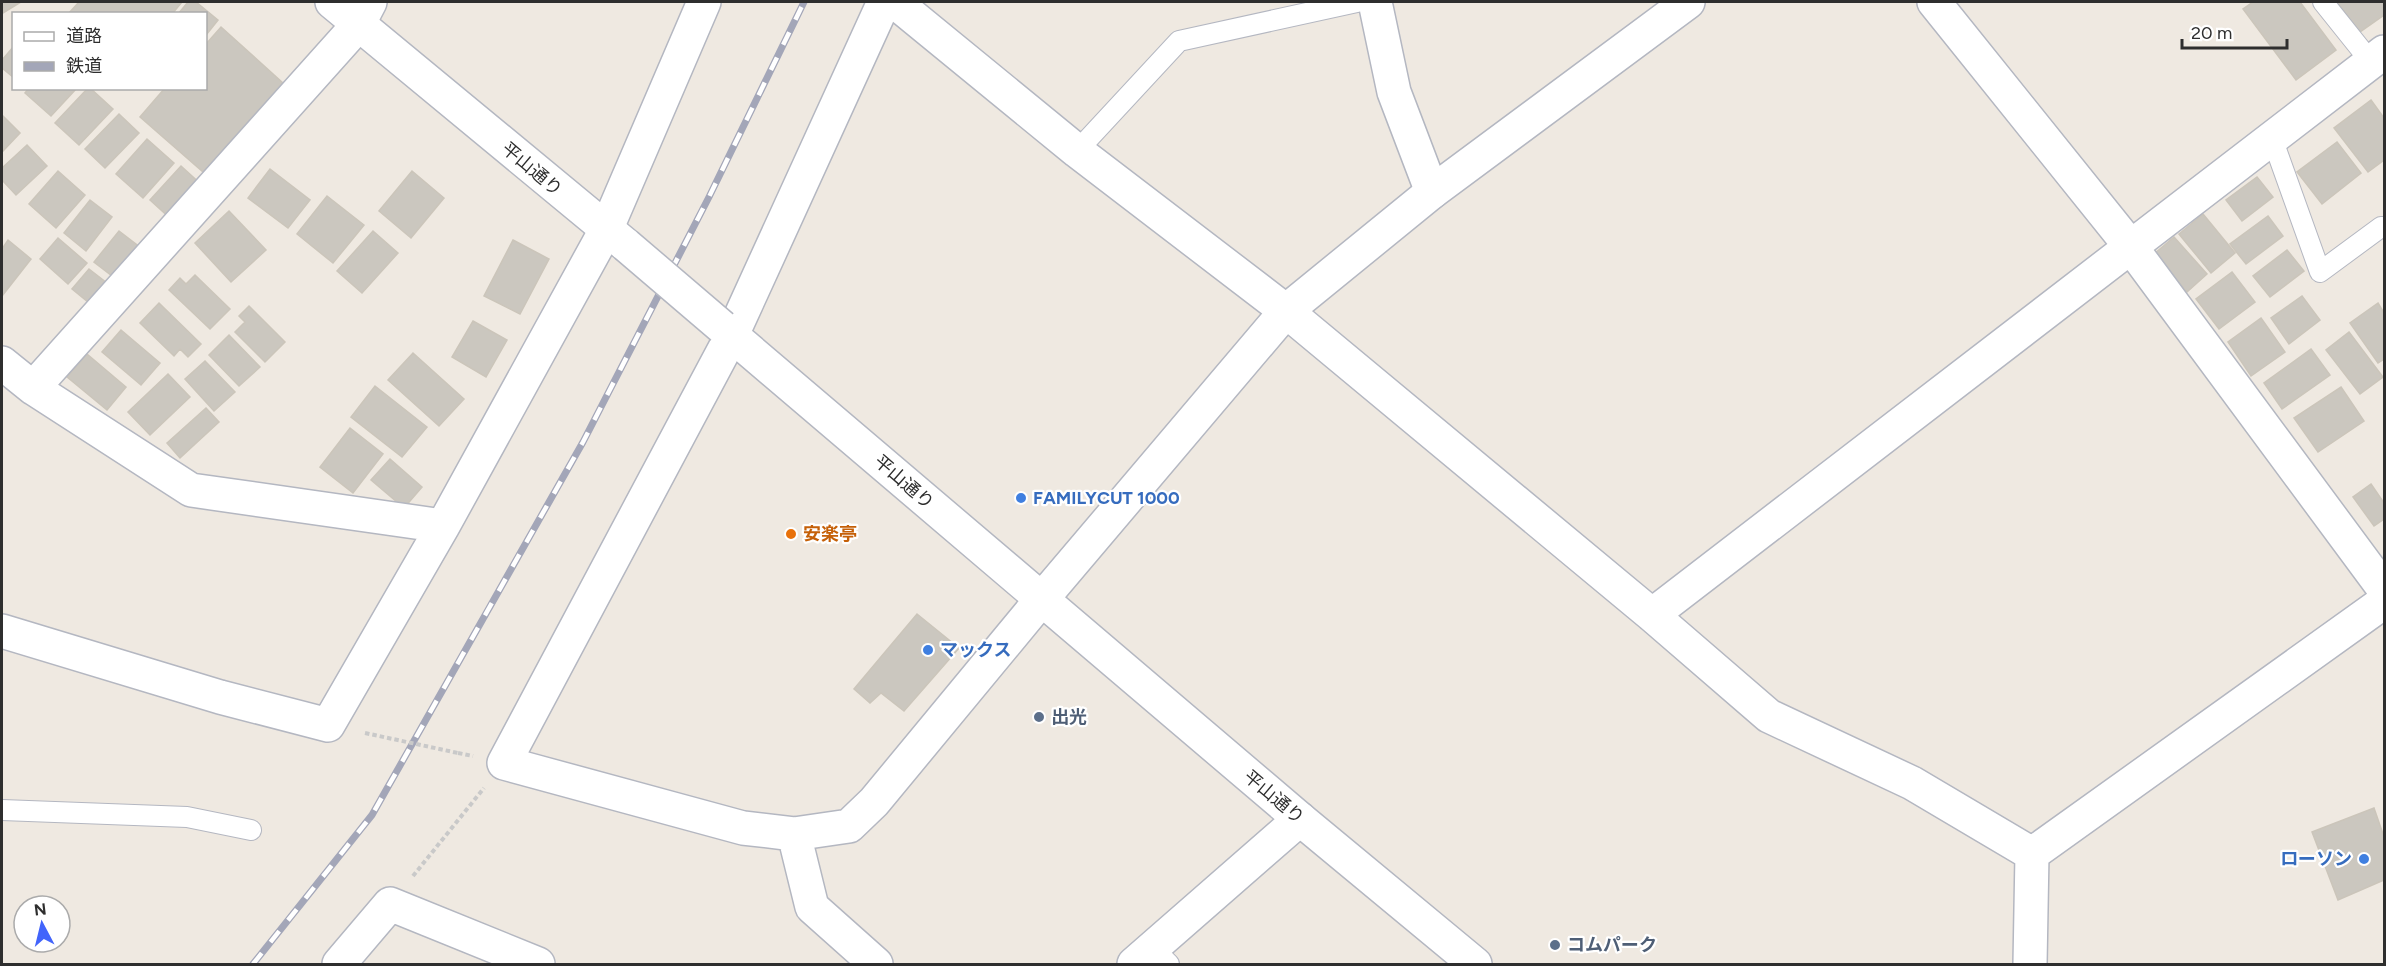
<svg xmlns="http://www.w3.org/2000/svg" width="2386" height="966" font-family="Figtree,'Noto Sans JP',sans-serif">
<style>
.building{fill:#cbc7bf;stroke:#cbc5ba;stroke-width:1.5}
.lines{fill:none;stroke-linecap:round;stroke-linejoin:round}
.service-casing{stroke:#b4b7c1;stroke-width:22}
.minor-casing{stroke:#b4b7c1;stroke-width:36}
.tertiary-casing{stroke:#b4b7c1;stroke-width:36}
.secondary-casing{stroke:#b4b7c1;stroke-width:36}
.path{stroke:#c9c9c9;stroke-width:4;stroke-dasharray:4.5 3;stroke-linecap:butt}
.service{stroke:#fff;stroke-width:20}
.minor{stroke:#fff;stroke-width:33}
.tertiary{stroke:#fff;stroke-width:33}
.secondary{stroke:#fff;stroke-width:33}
.rail-casing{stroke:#a3a6b8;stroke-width:7}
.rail{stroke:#fff;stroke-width:4.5;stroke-dasharray:14;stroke-linecap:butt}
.secondary-bridge-casing{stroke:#b4b7c1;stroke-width:36;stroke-linecap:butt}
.path-bridge{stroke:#c9c9c9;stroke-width:4;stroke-dasharray:4.5 3;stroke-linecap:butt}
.secondary-bridge{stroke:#fff;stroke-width:33}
.shop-dot{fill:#3f7fe0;stroke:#fff;stroke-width:2}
.food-dot{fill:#e8710a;stroke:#fff;stroke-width:2}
.service-dot{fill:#5c6f8a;stroke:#fff;stroke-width:2}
.labels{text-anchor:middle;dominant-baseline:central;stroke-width:4.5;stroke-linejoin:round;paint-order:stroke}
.street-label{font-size:18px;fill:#2e2e2e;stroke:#fff}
.shop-label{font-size:18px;font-weight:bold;fill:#366cbe;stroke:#fff;text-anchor:start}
.food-label{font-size:18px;font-weight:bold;fill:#c56008;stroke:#fff;text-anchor:start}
.service-label{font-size:18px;font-weight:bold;fill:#4e5e75;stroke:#fff;text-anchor:start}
</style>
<rect width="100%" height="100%" fill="#efe9e1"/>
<path class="building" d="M2 2H21L3 13Z
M79 2H182L172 14H68Z
M188 2H196L218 20 206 35V14H178Z
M2253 2H2300L2336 50 2296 80 2243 9Z
M2337 2H2384V15L2360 32Z
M221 27 283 83 203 172 140 117 165 88H206V44Z
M14 46V78L2 68V60Z
M29 88H77L51 116 25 93Z
M88 88H90L113 109 79 145 55 123Z
M2371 100 2384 118V160L2368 172 2334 128Z
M119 114 139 133 105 168 85 149Z
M2 115 20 133 2 152Z
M147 139 174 163 143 198 116 174Z
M2337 142 2361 173 2322 204 2297 172Z
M27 145 47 166 16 195 2 180V168Z
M181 166 203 186 173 221 150 200Z
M270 169 310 200 288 228 248 198Z
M58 171 85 195 56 228 29 204Z
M412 171 444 198 411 238 379 211Z
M2257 177 2273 197 2242 221 2226 200Z
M327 196 364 225 333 263 297 234Z
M90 200 112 217 86 251 64 233Z
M229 211 266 250 231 282 195 243Z
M2203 214 2235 253 2211 273 2179 234Z
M2268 216 2283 236 2246 264 2230 244Z
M119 231 141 248 116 279 94 262Z
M373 231 398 253 362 293 337 271Z
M2174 237 2207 274 2187 292 2154 254Z
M58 238 87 263 68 284 40 259Z
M8 240 31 259 2 296V249Z
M513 240 549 259 520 314 484 296Z
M2287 250 2304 271 2270 297 2253 276Z
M89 269 111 286 94 307 72 289Z
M2232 272 2255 302 2219 329 2196 299Z
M195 275 230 309 210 329 169 290 180 278 186 284Z
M2302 296 2320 320 2289 344 2271 318Z
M159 303 201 344 188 357 180 349 174 356 140 323Z
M2378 303 2384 313V359L2378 363 2350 323Z
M249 306 285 342 265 362 235 332 245 322 239 316Z
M2261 318 2285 352 2251 376 2228 342Z
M473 321 507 340 486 377 452 357Z
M121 330 160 363 141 385 102 352Z
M2349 332 2383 377 2360 394 2326 350Z
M229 335 260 367 239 386 209 355Z
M2311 349 2330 375 2282 409 2264 383Z
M413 353 464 399 439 426 388 380Z
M87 354 126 387 107 410 67 377Z
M205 361 235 392 214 411 185 379Z
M168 374 190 397 150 435 128 412Z
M375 386 427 427 402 457 351 417Z
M2341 387 2364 421 2318 452 2294 418Z
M206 408 219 422 180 458 167 443Z
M350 428 383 454 353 493 320 467Z
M390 459 422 487 404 508 371 480Z
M2371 484 2384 503V519L2374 526 2353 497Z
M917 614 959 648 904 711 881 693 870 703 854 689Z
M2374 808 2384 837V880L2338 900 2312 832Z"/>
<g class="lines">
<g class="service-casing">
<path id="service" d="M2323 2 2371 62
M2272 138 2320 272 2381 227
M1077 151 1179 41 1357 2
M2 810 187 817 251 830
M1153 948 1169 964"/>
</g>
<g class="minor-casing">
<path id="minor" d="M884 2 732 335 504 763 743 828 794 834 849 826 874 802 1041 600
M895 2 1077 151 1286 311 1652 615 1769 716 1912 783 2032 854 2030 964
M1375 2 1394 92 1432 192
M1934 2 2131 247 2384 589
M2 363 33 388 191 490 443 526
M33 388 358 25 370 2
M1652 615 2384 52
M2 631 220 697 328 725 443 526 606 230 704 2
M794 834 812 907 876 964
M2032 854 2384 602
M339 964 390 904 538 964
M1134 964 1300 819"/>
</g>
<g class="tertiary-casing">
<path id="tertiary" d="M1041 600 1286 311 1432 192 1688 2"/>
</g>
<g class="secondary-casing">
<path id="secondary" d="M332 2 626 245
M722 327 1300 819 1475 964"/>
</g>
<path class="path" d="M458 753 473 756
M413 876 484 788"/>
<use href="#service" class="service"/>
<use href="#minor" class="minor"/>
<use href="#tertiary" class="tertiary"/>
<use href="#secondary" class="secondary"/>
<g class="rail-casing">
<path id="rail" d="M253 964 372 815 583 442 709 197 804 2"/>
</g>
<use href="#rail" class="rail"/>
<g class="secondary-bridge-casing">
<path id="secondary-bridge" d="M626 245 722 327"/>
</g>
<path class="path-bridge" d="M365 733 458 753"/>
<use href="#secondary-bridge" class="secondary-bridge"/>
</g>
<g class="shop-dot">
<circle cx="1021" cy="498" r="6"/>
<circle cx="928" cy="650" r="6"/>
<circle cx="2364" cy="859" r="6"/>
</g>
<circle class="food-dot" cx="791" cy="534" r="6"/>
<g class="service-dot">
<circle cx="1039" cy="717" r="6"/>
<circle cx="1555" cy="945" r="6"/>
</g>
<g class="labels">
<g class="street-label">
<text transform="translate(532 169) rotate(40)">平山通り</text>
<text transform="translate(904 482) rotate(41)">平山通り</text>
<text transform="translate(1274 797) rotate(40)">平山通り</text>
</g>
<g class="shop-label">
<text x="1033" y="498">FAMILYCUT 1000</text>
<text x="940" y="650">マックス</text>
<text x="2352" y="859" text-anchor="end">ローソン</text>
</g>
<g class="food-label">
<text x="803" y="534">安楽亭</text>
</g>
<g class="service-label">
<text x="1051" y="717">出光</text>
<text x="1567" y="945">コムパーク</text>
</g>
</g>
<rect width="2386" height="966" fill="none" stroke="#2e2e2e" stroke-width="6"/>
<rect x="12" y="12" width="195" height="78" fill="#ffffff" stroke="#ababab" stroke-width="1.5"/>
<rect x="24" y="32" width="30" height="9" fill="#ffffff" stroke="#ababab" stroke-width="1.5"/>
<text x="66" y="42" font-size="18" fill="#2e2e2e">道路</text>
<rect x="24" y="62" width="30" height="9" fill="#a3a6b8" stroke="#ababab" stroke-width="1.5"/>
<text x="66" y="72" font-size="18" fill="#2e2e2e">鉄道</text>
<g transform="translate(42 924) rotate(353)"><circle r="28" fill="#ffffff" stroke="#ababab" stroke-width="1.5"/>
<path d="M0-4.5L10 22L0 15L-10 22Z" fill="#4264fb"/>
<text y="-9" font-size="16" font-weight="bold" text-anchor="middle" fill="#2e2e2e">N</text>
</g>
<path d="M2182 39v9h105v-9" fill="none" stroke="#2e2e2e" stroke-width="3"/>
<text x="2191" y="39" font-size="18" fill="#2e2e2e" stroke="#ffffff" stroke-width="4.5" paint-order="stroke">20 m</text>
</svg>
